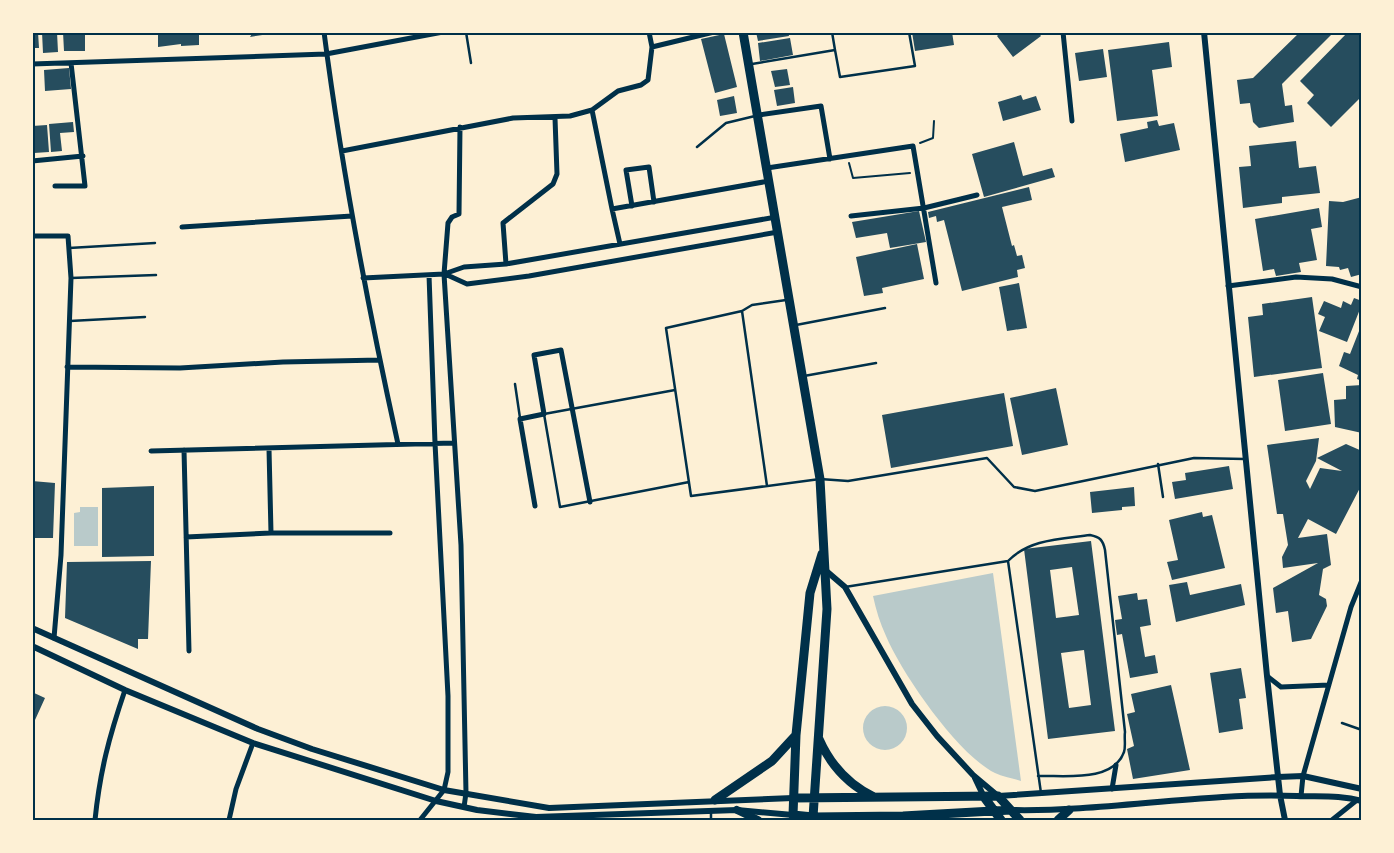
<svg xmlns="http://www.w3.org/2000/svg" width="1394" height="853" font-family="Cabin,sans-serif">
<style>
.green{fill:#b9caca}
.building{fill:#264d5e;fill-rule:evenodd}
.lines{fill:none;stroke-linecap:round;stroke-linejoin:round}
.path{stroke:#003049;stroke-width:2}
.service{stroke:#003049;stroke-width:2.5}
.minor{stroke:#003049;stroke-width:5}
.tertiary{stroke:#003049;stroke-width:6}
.primary{stroke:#003049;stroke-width:8}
.trunk{stroke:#003049;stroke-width:9}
.neatline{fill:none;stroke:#003049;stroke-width:2}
</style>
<rect width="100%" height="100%" fill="#fdf0d5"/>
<path class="green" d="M80 507H98V546H74V513L80 512Z
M993 573 1021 781C1013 778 1003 777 995 773 958 755 902 674 886 636 880 623 876 610 873 596Z
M863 728a22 22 0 1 1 44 0a22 22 0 1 1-44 0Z"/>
<path class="building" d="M32 32H38L39 48H32Z
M42 32H57L58 52 43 53Z
M63 32H85V51H64Z
M158 32H199V45L181 46V44L158 47Z
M253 32H269V34L250 37Z
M756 32H788L789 36 758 41Z
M912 32H952L954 45 915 51Z
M1001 32H1038L1041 36 1013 57 997 36Z
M1300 32H1334L1282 84 1285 106 1292 105 1294 122 1259 128 1253 122 1250 103 1240 104 1237 80 1253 78Z
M1348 32H1362V96L1331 127 1307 103 1314 95 1300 81Z
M724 34 737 87 715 93 701 39Z
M790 38 793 55 760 61 758 43Z
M1169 42 1172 67 1152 70 1158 116 1117 121 1108 50Z
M1103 49 1107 77 1079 81 1075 53Z
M69 68 71 89 45 91 44 70Z
M787 69 790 85 775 87 771 71Z
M793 87 795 103 777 106 774 90Z
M1021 95 1023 100 1036 96 1041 110 1003 121 998 102Z
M734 96 737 113 720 116 717 100Z
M1157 120 1159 126 1174 123 1180 150 1125 162 1120 134 1148 128 1147 122Z
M73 122 74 132 60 133 62 151 51 152 49 124Z
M47 125 49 152 34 153 32 126Z
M1296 141 1299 168 1316 166 1320 193 1282 197V203L1243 208 1239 167 1251 166 1249 146Z
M1014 142 1023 176 1052 168 1055 177 984 197 972 154Z
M1029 187 1032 200 1002 207 1012 246 1014 245 1017 256 1022 255 1025 268 1017 270 1018 277 962 291 944 220 937 222 936 216 929 218 928 212Z
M1362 197V274L1351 277 1348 268 1340 270 1339 267 1326 266 1329 201 1343 202Z
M1319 208 1322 227 1311 229 1317 260 1299 263 1301 272 1276 276 1274 269 1263 271 1255 219Z
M919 211 926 242 890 248 887 233 856 238 852 222Z
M917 244 924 279 882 288 883 293 864 296 856 257Z
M1019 283 1027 328 1007 331 999 287Z
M1312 297 1322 368 1254 377 1248 317 1263 315 1262 304Z
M1354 298 1362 301V304L1347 342 1319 331 1325 317 1318 314 1324 301 1341 308 1343 301 1351 305Z
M1361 326H1362V381L1357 379 1358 375 1339 366 1344 352 1350 354Z
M1323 373 1331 424 1285 431 1278 380Z
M1362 385V433L1335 427 1334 400 1346 399V386Z
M1056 388 1068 445 1022 455 1010 398Z
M1004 393 1013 446 891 468 882 415Z
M1319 438 1316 461 1306 481 1310 489 1320 468 1342 471 1317 458 1346 444 1362 451V484L1336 534 1308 519 1298 538 1327 534 1331 565 1323 569 1319 595 1326 599 1327 606 1311 639 1292 642 1288 611 1276 613 1273 588 1318 563 1283 568 1282 557 1288 545 1283 514H1277L1267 445Z
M1229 466 1233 489 1175 499 1172 482 1186 480 1185 473Z
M32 481 55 483 53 538H32Z
M154 486V556L102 557V488Z
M1134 487 1135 506 1122 507V510L1092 513 1090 492Z
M1202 512 1203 517 1212 515 1225 568 1172 580 1167 562 1178 560 1169 520Z
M1091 541 1115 731 1048 739 1024 549ZM1072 567 1079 615 1056 618 1050 570ZM1084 650 1091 705 1069 708 1061 653Z
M151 561 148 639H138V649L65 618 67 562Z
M1187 582 1190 595 1241 584 1245 605 1176 622 1169 585Z
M1137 593 1138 600 1147 599 1151 625 1140 627 1145 657 1155 655 1158 673 1130 678 1122 634 1117 635 1115 620 1122 619 1118 596Z
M1241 668 1246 698 1239 699 1243 729 1219 733 1210 673Z
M1171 685 1190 770 1133 779 1127 749 1134 746 1127 714 1135 712 1131 694Z
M32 692 45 698 35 720 32 719Z"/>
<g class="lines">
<path class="path" d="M920 143 933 138 934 121
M849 163 853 178 910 173"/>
<path class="service" d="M466 32 471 63
M832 32 835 50
M752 64 835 50 840 77 915 66 909 32
M697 147 726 123 755 116
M69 248 155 243
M71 278 156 275
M742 311 752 305 786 300
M70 321 145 317
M796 325 885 308
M804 376 876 363
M515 384 520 418
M675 390 544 414 560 507 689 482
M1158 464 1163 497
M767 486 742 311 666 328 691 496 820 479 848 481 987 458 1014 487 1035 491 1194 458 1245 459
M1008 561C1029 539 1061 539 1090 535 1100 537 1103 540 1105 550L1125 732C1124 738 1126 746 1124 752 1113 783 1063 775 1038 776
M845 587 1008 561 1041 793
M1342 723 1362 730
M711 820V813"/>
<path class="minor" d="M324 32C342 171 368 308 398 444
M649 32 652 47 714 32
M1063 32 1072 121
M32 64 326 54 443 32
M592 110 612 209
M759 115 821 106 830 159
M460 127 459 214 452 217 448 223 444 274 461 545 466 793 464 807
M342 151 513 118 570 116 592 110 618 91 641 85 648 80 652 47
M32 161 83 156
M767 168 913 146 936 283
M55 186H85L71 63
M632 206 626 170 649 167 654 202
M851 216 924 208 977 195
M182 227 352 216
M32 236H68L71 278 61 555 54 638
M620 244 612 209 769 181
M506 264 503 223 553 184 557 174 555 118
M445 274 467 284 529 276 778 232
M363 278 444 274 464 267 506 264 776 217
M1228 286 1296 277 1332 279 1362 287
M67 367 180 368 283 362 380 360
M269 449 271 533H390
M184 450 189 651
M151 451 453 443
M535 506 520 419 544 414 534 355 561 350 590 502
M186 537 271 533
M1267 676 1281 687 1329 685
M1112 789 1116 765
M1301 796 1303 776 1351 607 1362 580
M95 820C100 771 109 737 125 690
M229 820 236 789 253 743
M420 820 444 790 448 772V696L435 443 429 275
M1332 820 1357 800"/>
<path class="tertiary" d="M1204 32 1267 676 1280 795 1285 820
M824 569 845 587 912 704 937 736 973 775 998 796 1278 777 1303 776 1362 789
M32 628 258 729 312 749 444 790 549 808 793 798
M32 646 125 690 253 743 436 801 477 810 536 817 737 810 793 815
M975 778 984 797
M1011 810C1107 812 1202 792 1297 796 1319 797 1340 795 1362 801"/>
<path class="primary" d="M737 810 758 820"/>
<path class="trunk" d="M743 32 820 479 827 609 813 817
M822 554 810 593 796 735 793 815 813 817 903 816 1011 810
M819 739C830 764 849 785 874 797
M984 797 1001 820
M793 798 998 796 1020 820
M715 800 772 761 796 735
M1058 820 1069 810"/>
</g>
<rect width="1394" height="853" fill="none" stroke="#fdf0d5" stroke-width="68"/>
<rect x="34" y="34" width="1326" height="785" class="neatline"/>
</svg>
